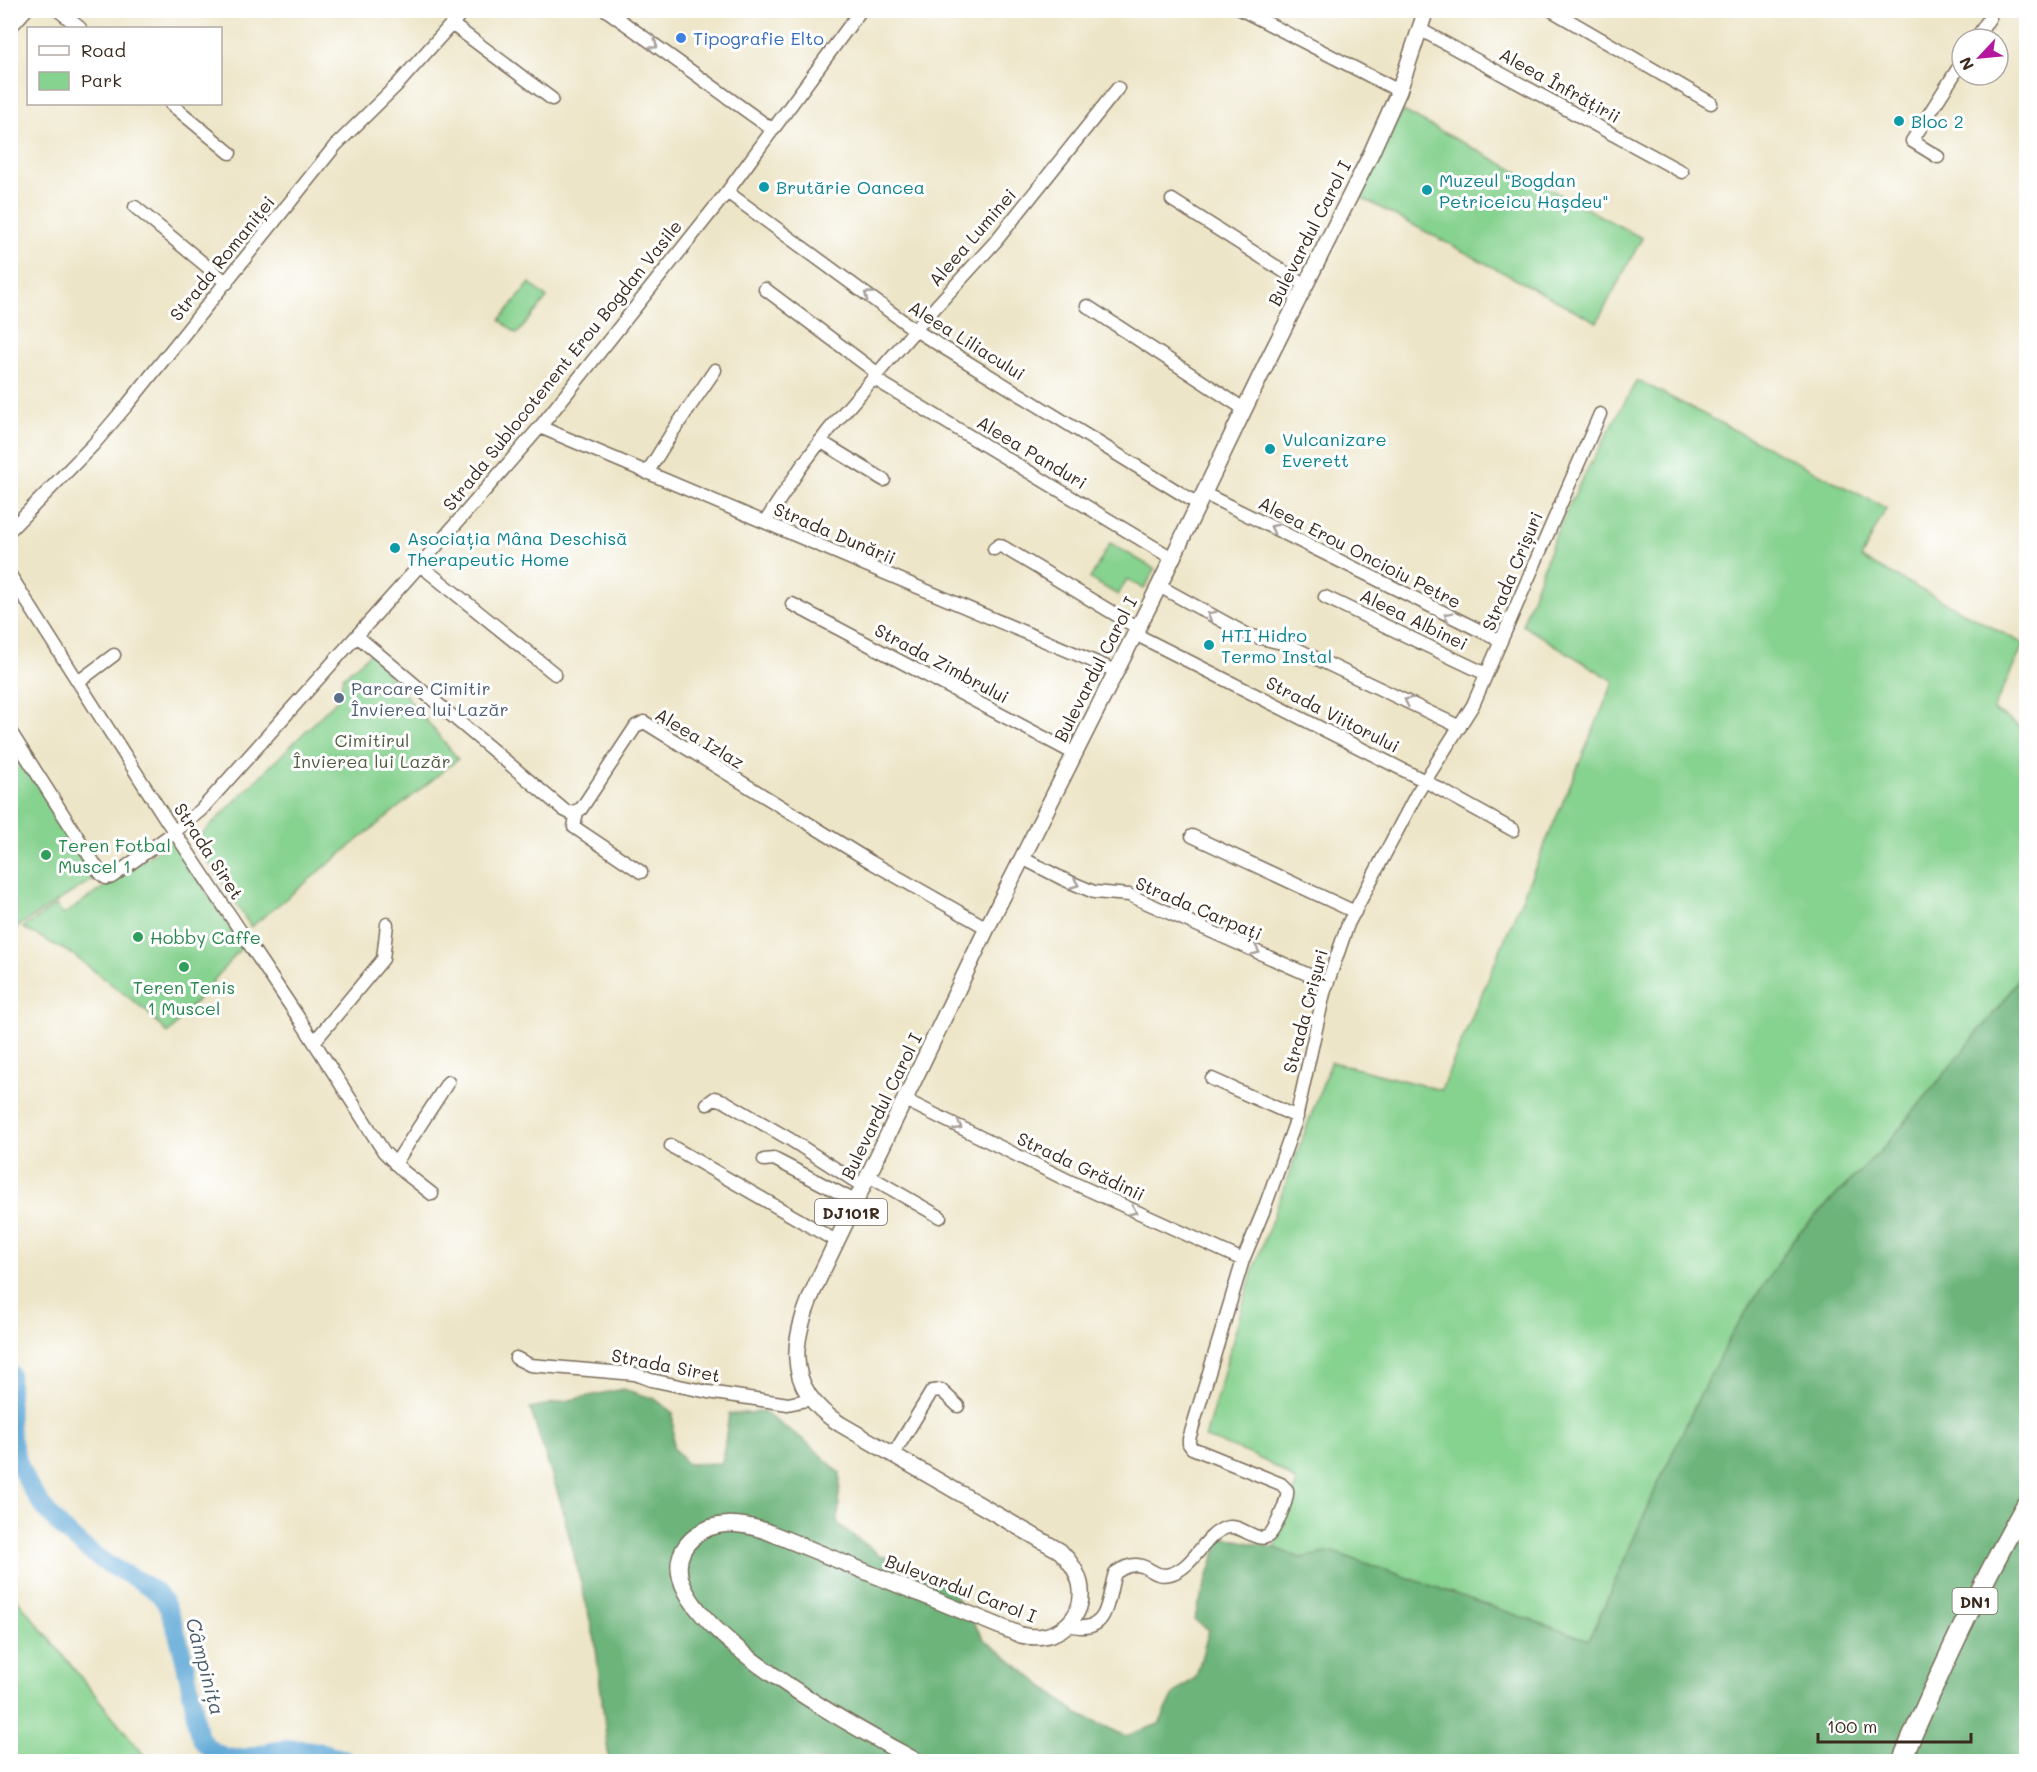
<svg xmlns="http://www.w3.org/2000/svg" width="2037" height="1772" font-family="Mali,sans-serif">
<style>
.green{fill:#86d28f;stroke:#607e56;stroke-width:1.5}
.forest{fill:#6cb47a;stroke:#546f4c;stroke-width:1.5}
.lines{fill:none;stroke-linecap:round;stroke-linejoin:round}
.river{stroke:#60a9d7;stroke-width:18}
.minor-casing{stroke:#796b59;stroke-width:15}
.major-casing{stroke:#796b59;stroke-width:18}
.highway-casing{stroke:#796b59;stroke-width:21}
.minor{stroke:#fff;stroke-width:12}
.major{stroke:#fff;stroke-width:15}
.highway{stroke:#fff;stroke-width:18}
.oneway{stroke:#a79f9a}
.shop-dot{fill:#3f7fe0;stroke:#fff;stroke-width:2}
.culture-dot{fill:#0f9aa8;stroke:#fff;stroke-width:2}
.service-dot{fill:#5c6f8a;stroke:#fff;stroke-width:2}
.leisure-dot{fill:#2e9e5b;stroke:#fff;stroke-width:2}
.labels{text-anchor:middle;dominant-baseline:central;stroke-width:6;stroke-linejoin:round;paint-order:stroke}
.shield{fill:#fff;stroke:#766a62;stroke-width:1.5}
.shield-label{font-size:16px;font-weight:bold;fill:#3b2a1e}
.shop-label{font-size:18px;fill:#366cbe;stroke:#fff;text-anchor:start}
.street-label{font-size:18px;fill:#3b2a1e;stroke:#fff}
.culture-label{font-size:18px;fill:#0d838f;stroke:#fff;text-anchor:start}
.service-label{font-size:18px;fill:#4e5e75;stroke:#fff;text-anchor:start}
.park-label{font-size:18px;fill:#525c40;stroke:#fff}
.leisure-label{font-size:18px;fill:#27864d;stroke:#fff;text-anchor:start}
.water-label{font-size:20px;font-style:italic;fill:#4a5d68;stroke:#fff}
</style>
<rect width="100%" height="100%" fill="#fff"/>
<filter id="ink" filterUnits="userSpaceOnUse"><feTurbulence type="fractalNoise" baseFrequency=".0167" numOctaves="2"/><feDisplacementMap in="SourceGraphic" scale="12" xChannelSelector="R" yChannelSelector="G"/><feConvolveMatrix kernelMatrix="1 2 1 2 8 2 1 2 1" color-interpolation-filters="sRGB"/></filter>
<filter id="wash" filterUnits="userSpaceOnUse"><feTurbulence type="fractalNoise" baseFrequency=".008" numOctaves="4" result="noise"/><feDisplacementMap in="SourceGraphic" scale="24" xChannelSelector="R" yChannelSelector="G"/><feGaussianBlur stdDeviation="1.35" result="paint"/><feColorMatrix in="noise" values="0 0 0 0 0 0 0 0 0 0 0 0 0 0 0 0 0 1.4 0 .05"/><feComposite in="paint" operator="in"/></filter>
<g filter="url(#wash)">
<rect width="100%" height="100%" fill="#ede5c7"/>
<path class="green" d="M1403 111 1642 238 1597 322 1358 196Z
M530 283 547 298 517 334 500 320Z
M1637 380 1886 508 1861 558 2024 644 1993 710 2026 730V965L2007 997 1887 1144 1794 1238 1705 1385 1656 1488 1589 1640 1333 1552 1300 1558 1275 1548 1297 1483C1270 1459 1238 1449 1205 1438L1252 1273 1331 1062 1441 1090 1614 681 1522 625 1555 536 1580 483Z
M1110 543 1155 569 1144 589 1127 579 1118 595 1090 579Z
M371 653 458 759 251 927 195 841 339 698 343 677Z
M10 732 101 874 11 931H10Z
M173 840 242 947 168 1034 145 1010 72 954 23 928 56 905 63 915Z
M11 1585 17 1599 149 1761H11Z"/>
<path class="forest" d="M2026 965V1761H609L595 1640 561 1503 530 1408 623 1389 655 1399 673 1413V1448L687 1464 722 1463 729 1414 763 1412 804 1440 840 1473 838 1524 880 1555 946 1583 984 1639 1078 1714 1126 1736 1159 1724 1174 1694 1196 1677 1209 1630 1194 1620 1216 1551 1222 1537 1275 1548 1300 1558 1333 1552 1589 1640 1656 1488 1705 1385 1733 1332 1794 1238 1887 1144 2007 997Z"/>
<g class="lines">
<path class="river" d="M10 1373C11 1392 8 1413 11 1432 20 1490 57 1530 103 1561 119 1572 149 1583 161 1597 176 1615 188 1677 193 1702 195 1713 195 1726 200 1737 203 1742 208 1748 212 1750 237 1766 253 1754 278 1750 300 1746 329 1751 349 1762"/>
</g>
</g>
<g filter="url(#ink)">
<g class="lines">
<g class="minor-casing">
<path id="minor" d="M58 10 80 28
M606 10 773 130
M1242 10 1399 91
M1551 10 1711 103
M453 25 552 99
M10 28 26 10
M1421 30 1682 172
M1976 39 1990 17 1985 10
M171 104 230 153
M1938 157 1912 141 1962 62
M727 192 915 330 1198 504
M1172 200 1305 285
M135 207 227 283
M765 289 877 373
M1087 306 1244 409
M873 378 1172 558
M540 427 1116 671
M820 441 884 480
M647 473 673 431 715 370
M1203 493 1501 641
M765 522 801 467 828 431 921 323 995 242 1118 88
M10 530 93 445 128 404 335 146 398 84 464 10
M994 549 999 545 1003 547 1138 628
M420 565 555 674
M10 575 165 818 300 1020 384 1152 404 1172 432 1194
M1159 586 1248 635 1286 644 1460 727
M1325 597 1486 674
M792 604 1075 754
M1135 634 1425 781 1513 830
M357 636 564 810 570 813 581 809 636 726 644 722 871 862 987 928
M78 682 114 655
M10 731 101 874 106 878 112 877 174 832 201 810 420 565 540 427 727 192 861 10
M577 812 574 827 641 872
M1192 836 1355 912
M1022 858 1063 879 1094 892 1129 895 1327 983
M314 1042 383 959 387 924
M1212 1079 1297 1117
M905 1100 1067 1180 1243 1260
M707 1104 715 1098 724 1101 791 1140 864 1187
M671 1146 836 1241
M764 1160 774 1159 857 1202
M395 1164 448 1082
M869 1176 940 1217
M516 1358 530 1365 635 1374 651 1380 708 1392 762 1400 788 1404 811 1399
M893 1455 932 1391 941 1390 958 1406
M1067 1625C1072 1626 1077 1627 1082 1627 1110 1628 1108 1593 1115 1573 1147 1552 1148 1580 1170 1574 1194 1568 1203 1536 1225 1528 1240 1522 1256 1544 1268 1536 1275 1531 1289 1498 1287 1490L1281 1484 1192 1448 1189 1444V1439L1243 1260 1263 1212 1295 1123 1324 993 1348 924 1416 795 1473 705 1600 414"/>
</g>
<g class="major-casing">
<path id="major" d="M918 1762C873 1736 617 1606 693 1538 714 1519 741 1523 766 1531L1021 1635C1054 1644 1088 1619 1080 1583 1077 1570 1069 1560 1060 1551L840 1424C779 1386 793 1334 819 1278L987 928 1159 586 1269 358 1368 160 1399 91 1426 10"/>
</g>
<g class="highway-casing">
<path id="highway" d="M1901 1762C1939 1673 1979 1587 2026 1504"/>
</g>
<use href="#minor" class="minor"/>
<use href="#major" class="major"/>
<use href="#highway" class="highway"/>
</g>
<defs><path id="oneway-chevron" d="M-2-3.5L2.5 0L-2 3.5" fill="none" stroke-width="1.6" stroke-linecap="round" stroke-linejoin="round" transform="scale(1.5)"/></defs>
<g class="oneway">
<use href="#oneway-chevron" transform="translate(654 45) rotate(36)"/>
<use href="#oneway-chevron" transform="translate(868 295) rotate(-144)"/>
<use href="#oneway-chevron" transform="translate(1274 528) rotate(-153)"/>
<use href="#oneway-chevron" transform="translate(1211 615) rotate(-151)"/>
<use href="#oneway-chevron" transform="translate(1448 616) rotate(-153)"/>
<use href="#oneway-chevron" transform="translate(1408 701) rotate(-154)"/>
<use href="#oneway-chevron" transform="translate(1075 884) rotate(22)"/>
<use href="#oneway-chevron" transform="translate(1256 951) rotate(24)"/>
<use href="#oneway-chevron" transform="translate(958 1126) rotate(27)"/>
<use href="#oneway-chevron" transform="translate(1133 1211) rotate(24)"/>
</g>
</g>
<circle class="shop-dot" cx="681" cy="38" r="6"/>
<g class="culture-dot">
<circle cx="1899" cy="121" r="6"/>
<circle cx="764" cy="187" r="6"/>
<circle cx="1427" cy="190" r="6"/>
<circle cx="1270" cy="449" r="6"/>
<circle cx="395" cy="548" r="6"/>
<circle cx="1209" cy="645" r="6"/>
</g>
<circle class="service-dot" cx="339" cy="698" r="6"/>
<g class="leisure-dot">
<circle cx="46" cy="855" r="6"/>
<circle cx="138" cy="937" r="6"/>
<circle cx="184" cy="967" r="6"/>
</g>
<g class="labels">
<g class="shield">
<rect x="815" y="1199" width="72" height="26" rx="4.5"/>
<rect x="1952.5" y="1588" width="45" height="26" rx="4.5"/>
</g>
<g class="shield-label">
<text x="851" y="1212">DJ101R</text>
<text x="1975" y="1601">DN1</text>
</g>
<g class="shop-label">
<text x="693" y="38">Tipografie Elto</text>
</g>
<g class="street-label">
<text transform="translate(1560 85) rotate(29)">Aleea Înfrățirii</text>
<text transform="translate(1309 233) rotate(-63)">Bulevardul Carol I</text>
<text transform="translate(972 237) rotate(-49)">Aleea Luminei</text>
<text transform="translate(222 258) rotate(-51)">Strada Romaniței</text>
<text transform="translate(967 340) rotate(32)">Aleea Liliacului</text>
<text transform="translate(562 365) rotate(-51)">Strada Sublocotenent Erou Bogdan Vasile</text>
<text transform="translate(1032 452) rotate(31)">Aleea Panduri</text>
<text transform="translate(835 533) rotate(23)">Strada Dunării</text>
<text transform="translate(1360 552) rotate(27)">Aleea Erou Oncioiu Petre</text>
<text transform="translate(1512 571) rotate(-67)">Strada Crișuri</text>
<text transform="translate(1414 619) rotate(26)">Aleea Albinei</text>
<text transform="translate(942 663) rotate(28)">Strada Zimbrului</text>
<text transform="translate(1095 669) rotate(-63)">Bulevardul Carol I</text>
<text transform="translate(1333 714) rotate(27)">Strada Viitorului</text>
<text transform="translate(700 738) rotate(31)">Aleea Izlaz</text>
<text transform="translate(209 851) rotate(57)">Strada Siret</text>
<text transform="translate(1199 908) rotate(23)">Strada Carpați</text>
<text transform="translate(1305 1011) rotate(-75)">Strada Crișuri</text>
<text transform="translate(881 1106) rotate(-64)">Bulevardul Carol I</text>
<text transform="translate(1081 1166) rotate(25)">Strada Grădinii</text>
<text transform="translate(666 1365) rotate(11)">Strada Siret</text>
<text transform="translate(961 1588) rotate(21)">Bulevardul Carol I</text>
</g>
<g class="culture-label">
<text x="1911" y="121">Bloc 2</text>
<text x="1439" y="180">Muzeul "Bogdan<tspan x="1439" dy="21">Petriceicu Hașdeu"</tspan></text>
<text x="776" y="187">Brutărie Oancea</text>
<text x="1282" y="439">Vulcanizare<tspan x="1282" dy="21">Everett</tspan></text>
<text x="407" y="538">Asociația Mâna Deschisă<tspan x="407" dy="21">Therapeutic Home</tspan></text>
<text x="1221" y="635">HTI Hidro<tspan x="1221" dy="21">Termo Instal</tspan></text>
</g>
<g class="service-label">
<text x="351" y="688">Parcare Cimitir<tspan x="351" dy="21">Învierea lui Lazăr</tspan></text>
</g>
<g class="park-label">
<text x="372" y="740">Cimitirul<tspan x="372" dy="21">Învierea lui Lazăr</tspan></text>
</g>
<g class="leisure-label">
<text x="58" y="845">Teren Fotbal<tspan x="58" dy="21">Muscel 1</tspan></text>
<text x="150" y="937">Hobby Caffe</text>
<text x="184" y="987" text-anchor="middle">Teren Tenis<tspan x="184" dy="21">1 Muscel</tspan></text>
</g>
<g class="water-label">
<text transform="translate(206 1666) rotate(75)">Câmpinița</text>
</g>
</g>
<rect width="2037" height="1772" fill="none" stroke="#fff" stroke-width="36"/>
<rect x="27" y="27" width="195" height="78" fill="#ffffff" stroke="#b1aaa5" stroke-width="1.5"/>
<rect x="39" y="46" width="30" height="9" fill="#ffffff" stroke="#b1aaa5" stroke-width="1.5"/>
<text x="81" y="57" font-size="18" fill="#3b2a1e">Road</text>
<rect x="39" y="72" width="30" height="18" fill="#86d28f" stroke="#b1aaa5" stroke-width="1.5"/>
<text x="81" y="87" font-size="18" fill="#3b2a1e">Park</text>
<g transform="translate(1980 57) rotate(244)"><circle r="28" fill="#ffffff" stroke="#b1aaa5" stroke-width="1.5"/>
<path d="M0-4.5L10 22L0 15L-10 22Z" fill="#b5179e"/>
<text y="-9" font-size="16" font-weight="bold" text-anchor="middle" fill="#3b2a1e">N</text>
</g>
<path d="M1818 1733v9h153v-9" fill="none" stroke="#3b2a1e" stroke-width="3"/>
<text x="1827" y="1733" font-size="18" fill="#3b2a1e" stroke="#ffffff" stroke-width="4.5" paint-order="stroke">100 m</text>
</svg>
